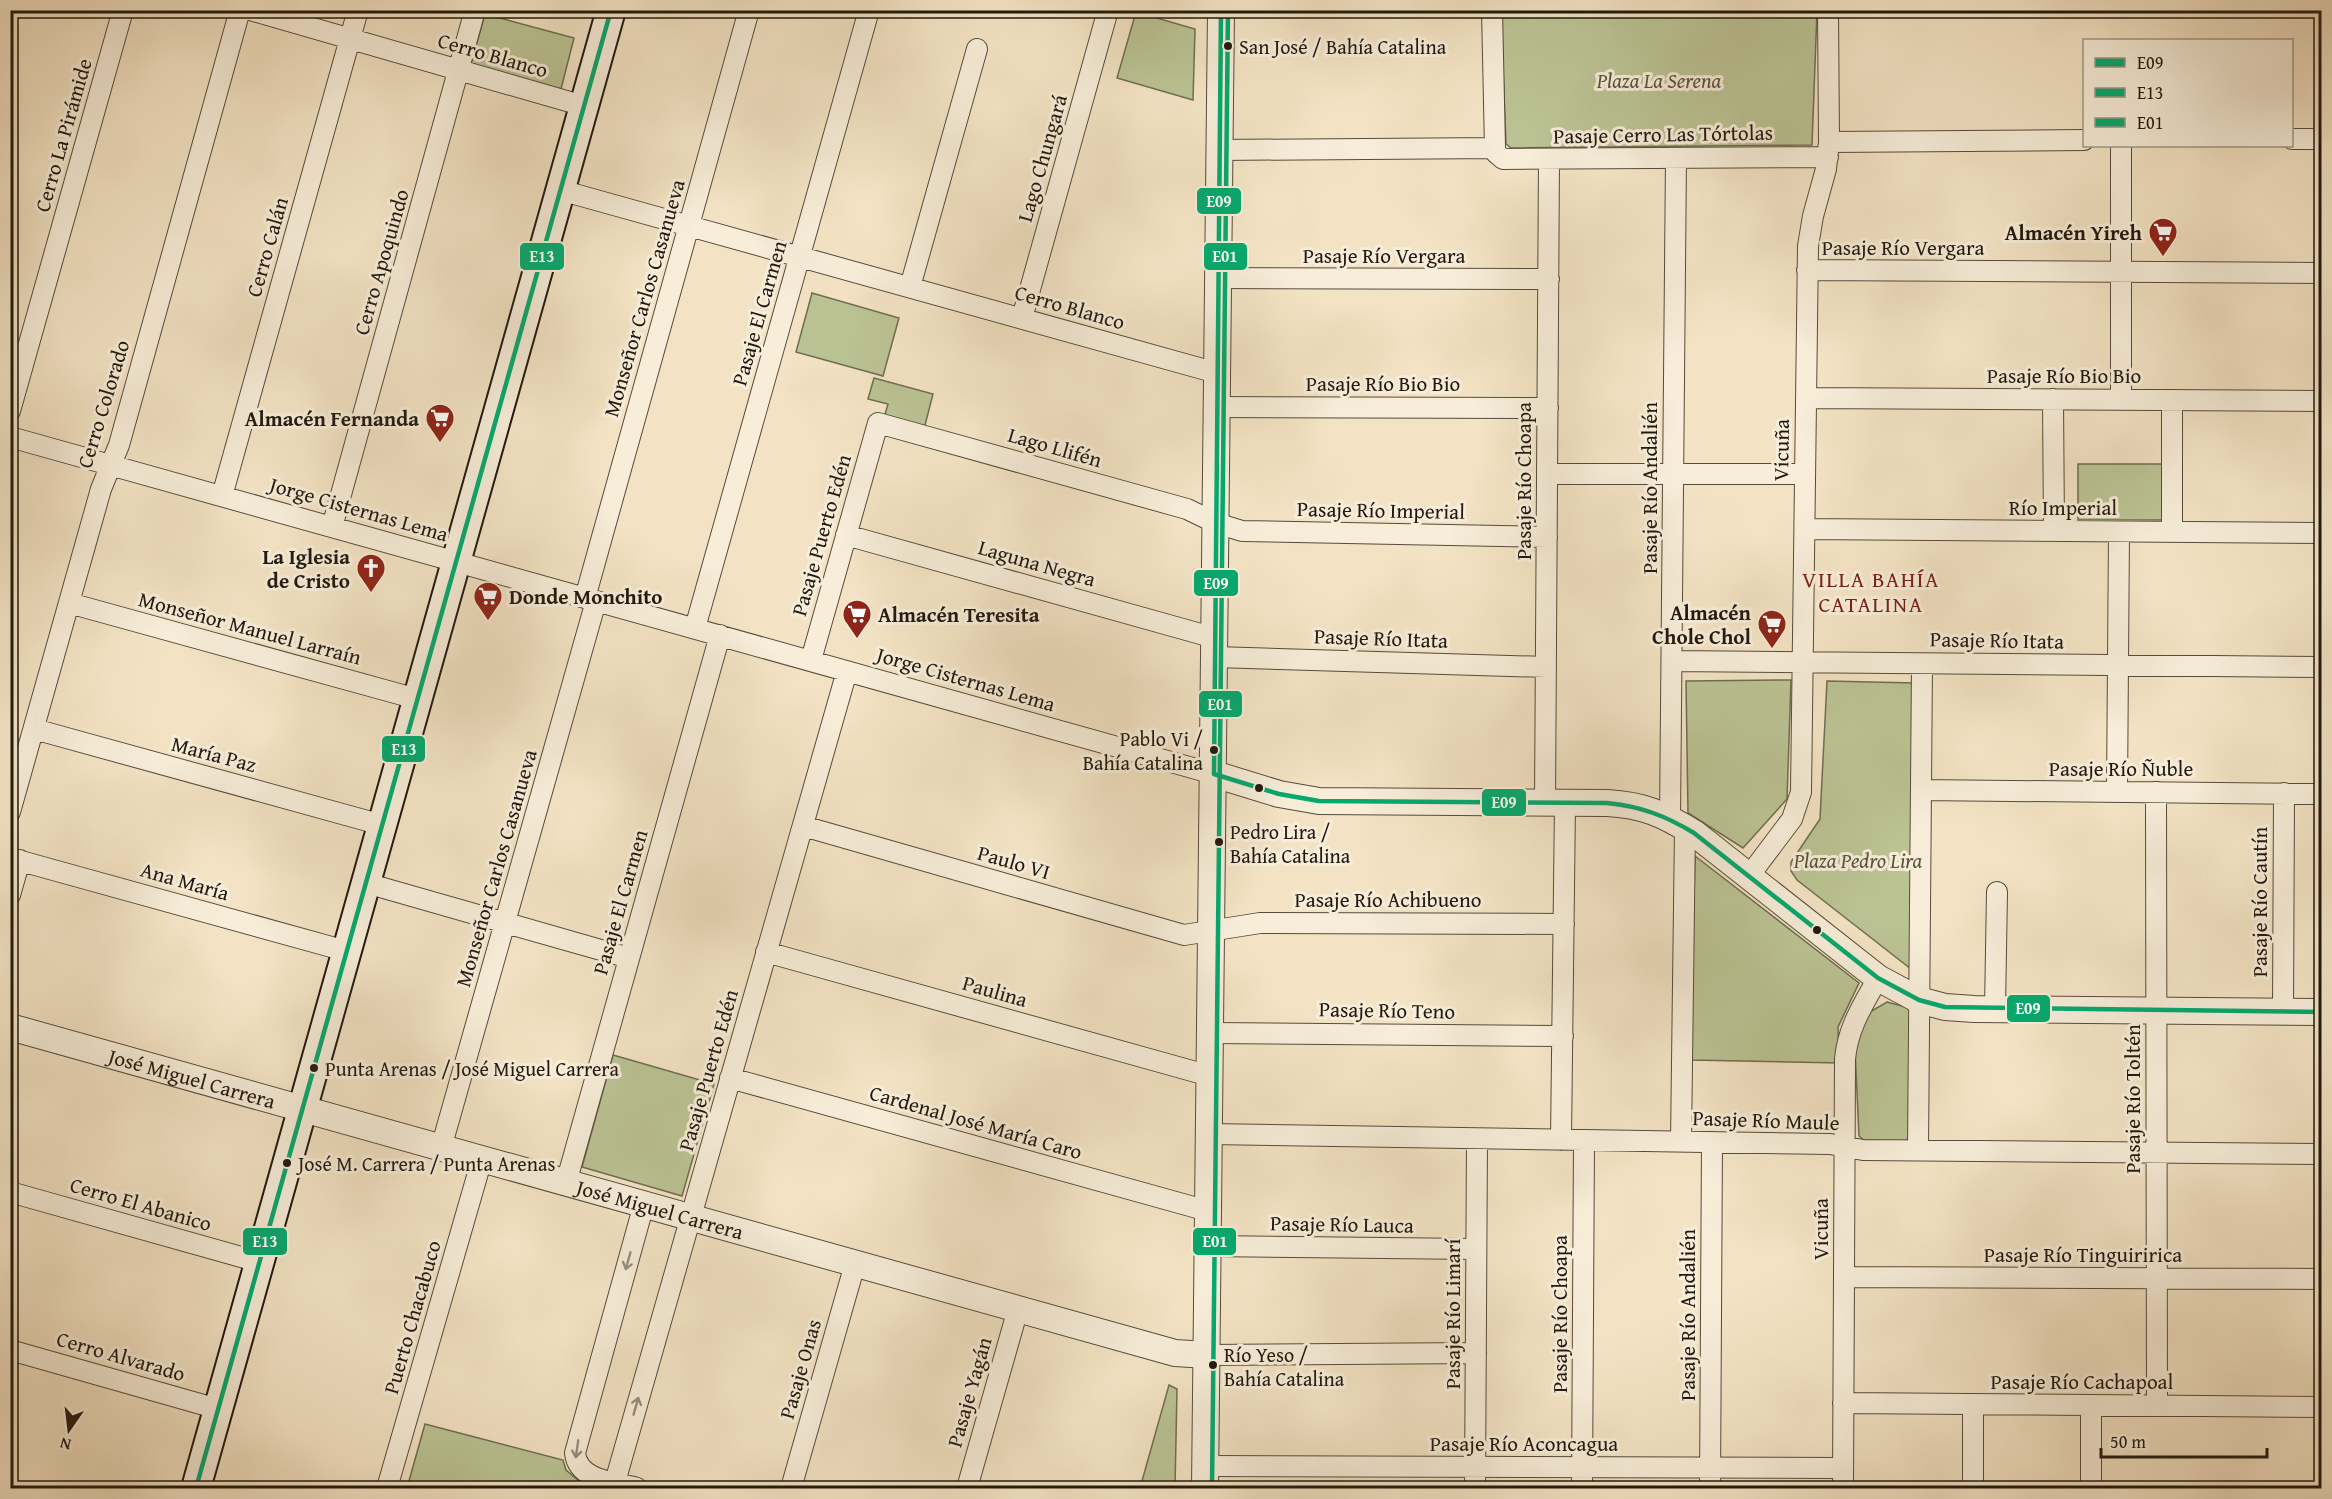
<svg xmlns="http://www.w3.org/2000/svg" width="2332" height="1499" font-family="'Gentium Book Plus',serif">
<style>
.green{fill:#bbc394;stroke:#6e6e52;stroke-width:1.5}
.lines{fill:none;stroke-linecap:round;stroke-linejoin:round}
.minor-casing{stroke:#564c3c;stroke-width:22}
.tertiary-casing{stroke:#564c3c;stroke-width:28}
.secondary-casing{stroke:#21190f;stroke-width:32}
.minor{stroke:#f7edd9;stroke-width:20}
.tertiary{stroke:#f7edd9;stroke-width:26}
.secondary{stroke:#f7edd9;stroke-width:28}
.bus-1-casing{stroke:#f7edd9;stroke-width:9}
.bus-2-casing{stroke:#f7edd9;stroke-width:9}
.bus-3-casing{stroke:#f7edd9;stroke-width:9}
.bus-1{stroke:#05a96e;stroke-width:4.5}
.bus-2{stroke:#05a96e;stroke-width:4.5}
.bus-3{stroke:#05a96e;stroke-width:4.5}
.oneway{stroke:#978e7e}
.bus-dot{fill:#21190f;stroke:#f7edd9;stroke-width:2}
.labels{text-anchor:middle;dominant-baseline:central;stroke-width:6;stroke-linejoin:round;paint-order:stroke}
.bus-label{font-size:20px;fill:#21190f;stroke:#f7edd9;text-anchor:start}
.street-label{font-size:21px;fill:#21190f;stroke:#f7edd9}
.park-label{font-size:21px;font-style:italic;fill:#57543e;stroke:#f7edd9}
.poi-label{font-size:21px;font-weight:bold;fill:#21190f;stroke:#f7edd9;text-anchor:end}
.neighbourhood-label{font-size:22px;letter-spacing:1.5px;fill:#7a1f14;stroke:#f7edd9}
.line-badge{stroke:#f7edd9;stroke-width:2}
.badge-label{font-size:16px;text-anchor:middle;font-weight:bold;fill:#fff}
</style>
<rect width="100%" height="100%" fill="#f3e3c4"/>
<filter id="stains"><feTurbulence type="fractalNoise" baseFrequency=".00333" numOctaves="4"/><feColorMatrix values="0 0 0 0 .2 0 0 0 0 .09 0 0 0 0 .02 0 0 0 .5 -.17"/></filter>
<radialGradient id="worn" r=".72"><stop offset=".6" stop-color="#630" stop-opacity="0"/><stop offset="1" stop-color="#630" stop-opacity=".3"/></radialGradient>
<path class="green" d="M1817 11 1812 145 1511 148 1506 144 1501 14Z
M1136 12 1195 29 1193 100 1117 78Z
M485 14 574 38 561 89 471 64Z
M812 293 899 318 883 376 796 352Z
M874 378 933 394 924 429 884 418 888 404 868 399Z
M2078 464H2162V520H2078Z
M1791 680 1787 799 1743 848 1688 813 1686 681Z
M1827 681 1915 683 1911 969 1797 880 1791 871V862L1820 819Z
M1695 856 1859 983 1838 1027 1839 1063 1690 1060Z
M1887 1002 1910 1008 1911 1135 1904 1143H1867L1859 1136 1855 1049 1868 1013Z
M613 1055 714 1084 682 1196 582 1167Z
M1169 1385 1177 1389 1175 1488H1140Z
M425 1424 563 1460 566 1470 579 1481 577 1488H407Z"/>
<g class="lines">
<g class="minor-casing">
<path id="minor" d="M250 10 584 106
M1492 10 1495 148 1496 153 1503 159 1828 157
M2292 139H2322
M1829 142 2084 140
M1219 150 1495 148
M560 190 1217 373
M1807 270 2322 273
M1218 278 1549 279
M910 287 977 49
M1022 318 1108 10
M1806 398 2322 401
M2053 399 2054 531
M2121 400V146
M1217 407 1548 408
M10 411 123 10
M10 437 1214 774
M1547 474H1805
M222 496 358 10
M332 527 475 10
M1805 529 2322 533
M2172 532V400
M846 535 1215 638
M585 598 749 10
M69 603 417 699
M695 628 869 10
M1215 657 1546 667
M811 660 878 423 1187 509 1216 523 1242 531 1547 537
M1672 661 2322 667
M34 729 382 825
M1921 790 2322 794
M2117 792 2119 532
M2156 792 2157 1405
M1545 803 1549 159
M10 812 101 489 119 445 240 10
M1670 818 1676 158
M803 826 1184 935 1260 923 1564 924
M10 858 346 951
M1749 876 1792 819 1801 792 1808 246 1813 216 1826 169 1829 142 1828 10
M366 883 629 958
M10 895 20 860
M766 952 1210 1076
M1995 1009 1997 892
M2283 1012 2284 793
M1211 1033 1563 1036
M730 1078 1208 1211
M1209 1134 1830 1144 1863 1150 2322 1154
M1561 1140 1565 803
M1681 1141 1685 828
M441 1148 596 601
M1918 1150 1922 664
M566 1183 720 635
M10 1192 259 1262
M1208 1246 1476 1249
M1844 1277 2322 1279
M10 1350 218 1409
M1207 1355 1476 1353
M1843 1403 2322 1407
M1205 1466 1843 1468
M615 1482 847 671
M387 1488 482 1159
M637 1488C615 1482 578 1481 575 1453L644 1204
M791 1488 855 1264
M967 1488 1018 1309
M1475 1488 1477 1139
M1582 1488 1584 1140
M1710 1488 1712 1142
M1843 1488 1845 1059C1848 1027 1863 1005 1878 978
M1973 1488V1404
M2091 1488V1405"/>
</g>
<g class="tertiary-casing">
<g id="tertiary">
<path d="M1214 774 1279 794 1319 801 1607 803C1644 805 1663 814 1694 833L1878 978 1919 1000 1945 1007 1974 1009 2322 1012"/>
<path id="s1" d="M10 1027 1175 1353 1207 1355"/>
<path d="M1205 1488 1221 10"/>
</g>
</g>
<g class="secondary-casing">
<path id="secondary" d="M196 1488 611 10"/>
</g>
<use href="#minor" class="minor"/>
<use href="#tertiary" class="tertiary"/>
<use href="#secondary" class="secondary"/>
<g class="bus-1-casing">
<path id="bus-1" d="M1214 774 1279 794 1319 801 1607 803C1640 806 1666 816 1694 833L1878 978 1919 1000 1945 1007 2322 1012
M1214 774 1221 10"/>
</g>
<g class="bus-2-casing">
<path id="bus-2" d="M196 1488 611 10"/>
</g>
<g class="bus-3-casing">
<path id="bus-3" d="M1212 1488 1228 10"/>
</g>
<use href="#bus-1" class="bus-1"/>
<use href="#bus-2" class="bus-2"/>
<use href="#bus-3" class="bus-3"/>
</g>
<defs><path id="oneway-shaft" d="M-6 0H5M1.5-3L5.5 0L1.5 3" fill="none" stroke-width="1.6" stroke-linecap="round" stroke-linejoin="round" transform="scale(1.5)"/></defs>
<g class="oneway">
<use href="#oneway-shaft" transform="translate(628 1261) rotate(106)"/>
<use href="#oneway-shaft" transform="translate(636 1406) rotate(-74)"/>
<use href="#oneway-shaft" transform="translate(577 1449) rotate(98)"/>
</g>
<defs>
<g id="supermarket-pin" transform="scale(1.5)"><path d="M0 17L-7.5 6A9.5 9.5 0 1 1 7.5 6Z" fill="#8f2418" stroke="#f7edd9"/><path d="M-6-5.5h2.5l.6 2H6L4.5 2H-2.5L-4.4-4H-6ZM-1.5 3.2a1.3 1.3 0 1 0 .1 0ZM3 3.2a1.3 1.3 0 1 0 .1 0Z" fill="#fff"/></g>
<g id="church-pin" transform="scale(1.5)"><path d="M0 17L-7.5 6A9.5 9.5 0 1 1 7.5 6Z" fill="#8f2418" stroke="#f7edd9"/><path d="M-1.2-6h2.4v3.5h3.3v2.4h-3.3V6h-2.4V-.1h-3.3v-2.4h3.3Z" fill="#fff"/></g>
</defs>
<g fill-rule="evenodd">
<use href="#supermarket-pin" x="2163" y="232"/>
<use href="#supermarket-pin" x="440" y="418"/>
<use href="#church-pin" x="371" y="568"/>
<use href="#supermarket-pin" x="488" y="596"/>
<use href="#supermarket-pin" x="857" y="614"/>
<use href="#supermarket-pin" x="1772" y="624"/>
</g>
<g class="bus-dot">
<circle cx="1228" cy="46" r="5"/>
<circle cx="1214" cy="750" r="5"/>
<circle cx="1259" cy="788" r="5"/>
<circle cx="1219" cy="842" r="5"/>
<circle cx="1817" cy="930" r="5"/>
<circle cx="314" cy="1068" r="5"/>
<circle cx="287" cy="1163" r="5"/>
<circle cx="1213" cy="1365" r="5"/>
</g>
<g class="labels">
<g class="bus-label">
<text x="1239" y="46">San José / Bahía Catalina</text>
<text x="1203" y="738" text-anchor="end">Pablo Vi /<tspan x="1203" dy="24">Bahía Catalina</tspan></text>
<text x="1230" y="831">Pedro Lira /<tspan x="1230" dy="24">Bahía Catalina</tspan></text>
<text x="325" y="1068">Punta Arenas / José Miguel Carrera</text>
<text x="298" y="1163">José M. Carrera / Punta Arenas</text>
<text x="1224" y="1354">Río Yeso /<tspan x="1224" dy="24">Bahía Catalina</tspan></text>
</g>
<g class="street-label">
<text transform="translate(493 55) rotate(16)">Cerro Blanco</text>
<text transform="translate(1663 134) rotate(-1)">Pasaje Cerro Las Tórtolas</text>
<text transform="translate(63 135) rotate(-74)">Cerro La Pirámide</text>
<text transform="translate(1042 158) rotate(-74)">Lago Chungará</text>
<text transform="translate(267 247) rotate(-74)">Cerro Calán</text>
<text x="1903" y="247">Pasaje Río Vergara</text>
<text x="1384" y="255">Pasaje Río Vergara</text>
<text transform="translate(381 262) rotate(-74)">Cerro Apoquindo</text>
<text transform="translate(644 298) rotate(-74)">Monseñor Carlos Casanueva</text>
<text transform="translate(1070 307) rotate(16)">Cerro Blanco</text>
<text transform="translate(759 313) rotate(-74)">Pasaje El Carmen</text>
<text x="2064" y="375">Pasaje Río Bio Bio</text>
<text x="1383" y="383">Pasaje Río Bio Bio</text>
<text transform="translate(103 404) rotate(-73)">Cerro Colorado</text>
<text transform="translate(1055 447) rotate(16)">Lago Llifén</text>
<text transform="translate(1781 450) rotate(-89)">Vicuña</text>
<text transform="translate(1523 481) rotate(-90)">Pasaje Río Choapa</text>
<text transform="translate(1649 488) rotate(-90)">Pasaje Río Andalién</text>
<text x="2063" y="507">Río Imperial</text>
<text transform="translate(359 509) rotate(16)">Jorge Cisternas Lema</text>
<text transform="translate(1381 510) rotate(1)">Pasaje Río Imperial</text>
<text transform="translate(821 535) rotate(-74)">Pasaje Puerto Edén</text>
<text transform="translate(1037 563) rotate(16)">Laguna Negra</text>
<text transform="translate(250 628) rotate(15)">Monseñor Manuel Larraín</text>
<text transform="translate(1381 638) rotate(2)">Pasaje Río Itata</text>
<text transform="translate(1997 640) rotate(1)">Pasaje Río Itata</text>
<text transform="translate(966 679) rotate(16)">Jorge Cisternas Lema</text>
<text transform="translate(214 754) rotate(15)">María Paz</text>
<text x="2121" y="768">Pasaje Río Ñuble</text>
<text transform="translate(1014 862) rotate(16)">Paulo VI</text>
<text transform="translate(496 868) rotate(-74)">Monseñor Carlos Casanueva</text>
<text transform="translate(185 881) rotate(16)">Ana María</text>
<text x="1388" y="899">Pasaje Río Achibueno</text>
<text transform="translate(620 902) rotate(-74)">Pasaje El Carmen</text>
<text transform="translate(2259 902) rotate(-90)">Pasaje Río Cautín</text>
<text transform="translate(995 991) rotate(16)">Paulina</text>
<text transform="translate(1387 1010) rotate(1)">Pasaje Río Teno</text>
<text transform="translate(708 1070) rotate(-74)">Pasaje Puerto Edén</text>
<text stroke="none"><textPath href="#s1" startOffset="189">José Miguel Carrera</textPath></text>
<text transform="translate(2132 1099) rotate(-90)">Pasaje Río Toltén</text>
<text transform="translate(1766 1120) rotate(2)">Pasaje Río Maule</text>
<text transform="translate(976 1122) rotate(16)">Cardenal José María Caro</text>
<text transform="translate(141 1204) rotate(16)">Cerro El Abanico</text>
<text stroke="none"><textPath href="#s1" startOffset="675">José Miguel Carrera</textPath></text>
<text transform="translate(1342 1224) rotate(1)">Pasaje Río Lauca</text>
<text transform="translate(1820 1229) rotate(-90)">Vicuña</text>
<text x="2083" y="1254">Pasaje Río Tinguiririca</text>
<text transform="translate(1452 1314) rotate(-90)">Pasaje Río Limarí</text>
<text transform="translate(1559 1314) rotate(-90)">Pasaje Río Choapa</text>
<text transform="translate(1687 1315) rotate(-90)">Pasaje Río Andalién</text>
<text transform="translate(412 1317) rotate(-74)">Puerto Chacabuco</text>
<text transform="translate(121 1356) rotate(16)">Cerro Alvarado</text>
<text transform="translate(800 1369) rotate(-74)">Pasaje Onas</text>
<text x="2082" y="1381">Pasaje Río Cachapoal</text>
<text transform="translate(969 1392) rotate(-74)">Pasaje Yagán</text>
<text x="1524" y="1443">Pasaje Río Aconcagua</text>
</g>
<g class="park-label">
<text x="1659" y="80">Plaza La Serena</text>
<text x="1858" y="860">Plaza Pedro Lira</text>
</g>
<g class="poi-label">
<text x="2142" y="232">Almacén Yireh</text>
<text x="419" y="418">Almacén Fernanda</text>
<text x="350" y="556">La Iglesia<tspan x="350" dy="24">de Cristo</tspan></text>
<text x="509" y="596" text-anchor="start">Donde Monchito</text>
<text x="1751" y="612">Almacén<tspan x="1751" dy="24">Chole Chol</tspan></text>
<text x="878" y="614" text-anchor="start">Almacén Teresita</text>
</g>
<g class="neighbourhood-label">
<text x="1871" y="579">VILLA BAHÍA<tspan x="1871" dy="25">CATALINA</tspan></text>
</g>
</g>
<g class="line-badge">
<rect x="1196" y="187" width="46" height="28" rx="6" fill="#05a96e"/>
<rect x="519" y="242" width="46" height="29" rx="6" fill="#05a96e"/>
<rect x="1203" y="242" width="45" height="29" rx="6" fill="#05a96e"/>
<rect x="1193" y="569" width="46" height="28" rx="6" fill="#05a96e"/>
<rect x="1198" y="690" width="45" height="28" rx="6" fill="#05a96e"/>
<rect x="381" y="735" width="45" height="28" rx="6" fill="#05a96e"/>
<rect x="1481" y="788" width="46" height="29" rx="6" fill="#05a96e"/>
<rect x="2006" y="994" width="45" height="29" rx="6" fill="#05a96e"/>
<rect x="1192" y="1227" width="45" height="29" rx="6" fill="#05a96e"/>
<rect x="242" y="1227" width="46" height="29" rx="6" fill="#05a96e"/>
</g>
<g class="badge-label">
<text x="1219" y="207">E09</text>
<text x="542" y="262">E13</text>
<text x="1225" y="262">E01</text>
<text x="1216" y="589">E09</text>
<text x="1220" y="710">E01</text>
<text x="404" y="755">E13</text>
<text x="1504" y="808">E09</text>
<text x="2028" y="1014">E09</text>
<text x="1215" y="1247">E01</text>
<text x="265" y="1247">E13</text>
</g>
<rect width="2332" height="1499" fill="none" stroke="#f3e3c4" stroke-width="36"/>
<rect x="12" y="12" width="2308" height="1475" fill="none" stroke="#21190f" stroke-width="3"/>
<rect x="18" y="18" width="2296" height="1463" fill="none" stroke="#21190f" stroke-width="1.5"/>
<rect x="2083" y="39" width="210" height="108" fill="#f7edd9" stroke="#a19888" stroke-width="1.5"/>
<rect x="2095" y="58" width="30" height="9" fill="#05a96e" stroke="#a19888" stroke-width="1.5"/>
<text x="2137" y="69" font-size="18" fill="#21190f">E09</text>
<rect x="2095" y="88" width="30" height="9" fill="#05a96e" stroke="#a19888" stroke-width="1.5"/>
<text x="2137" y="99" font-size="18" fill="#21190f">E13</text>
<rect x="2095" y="118" width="30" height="9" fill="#05a96e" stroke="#a19888" stroke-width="1.5"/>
<text x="2137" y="129" font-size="18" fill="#21190f">E01</text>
<g transform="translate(69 1430) rotate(194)" stroke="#f7edd9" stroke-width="4.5" paint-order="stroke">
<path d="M0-4.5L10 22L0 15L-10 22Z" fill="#21190f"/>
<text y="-9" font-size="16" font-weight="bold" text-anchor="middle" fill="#21190f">N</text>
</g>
<path d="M2101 1448v9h166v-9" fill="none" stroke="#21190f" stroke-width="3"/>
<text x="2110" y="1448" font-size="18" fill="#21190f" stroke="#f7edd9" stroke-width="4.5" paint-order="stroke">50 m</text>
<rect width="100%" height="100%" filter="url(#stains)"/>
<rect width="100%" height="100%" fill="url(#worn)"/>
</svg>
